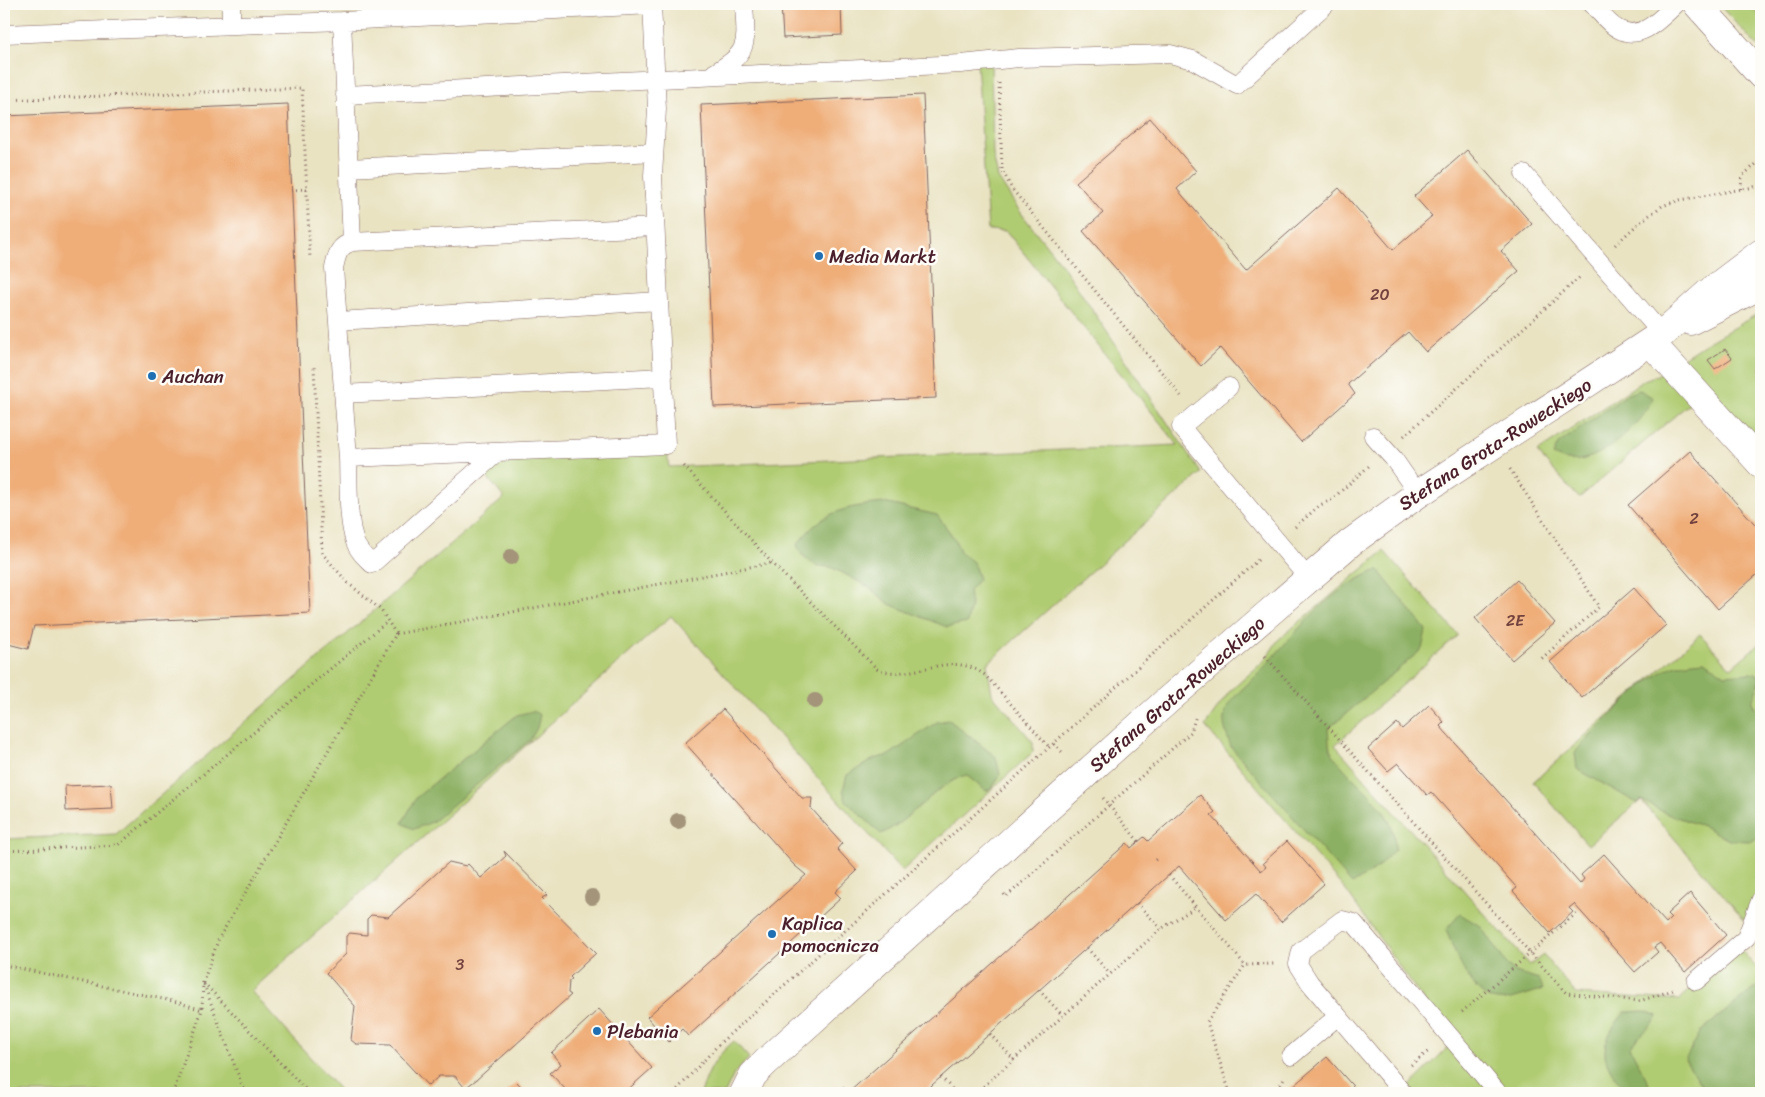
<svg xmlns="http://www.w3.org/2000/svg" width="1765" height="1097" font-family="Sriracha,sans-serif">
<style>
.green{fill:#b0cc72;stroke:#7d764e}
.forest{fill:#8cb064;stroke:#6b6848}
.building{fill:#efad78}
.lines{fill:none;stroke-linecap:round;stroke-linejoin:round}
.lane-casing{stroke:#826460;stroke-width:19}
.street-casing{stroke:#826460;stroke-width:29}
.secondary-casing{stroke:#826460;stroke-width:29}
.path{stroke:#826460;stroke-width:3;stroke-dasharray:1 4;stroke-linecap:butt}
.lane{stroke:#fff;stroke-width:18}
.street{stroke:#fff;stroke-width:28}
.secondary{stroke:#fff;stroke-width:28}
.tree{fill:#a3947a}
.poi-dot{fill:#1f6fb2;stroke:#fdfcf7;stroke-width:2}
.labels{text-anchor:middle;dominant-baseline:central;stroke-width:5;stroke-linejoin:round;paint-order:stroke}
.number-label{font-size:16px;fill:#73423e}
.poi-label{font-size:19px;fill:#4a1f2b;stroke:#fdfcf7;text-anchor:start}
.street-label{font-size:19px;fill:#4a1f2b;stroke:#fdfcf7}
</style>
<rect width="100%" height="100%" fill="#fdfcf7"/>
<filter id="ink" filterUnits="userSpaceOnUse"><feTurbulence type="fractalNoise" baseFrequency=".02" numOctaves="2"/><feDisplacementMap in="SourceGraphic" scale="10" xChannelSelector="R" yChannelSelector="G"/><feConvolveMatrix kernelMatrix="1 2 1 2 8 2 1 2 1" color-interpolation-filters="sRGB"/></filter>
<filter id="wash" filterUnits="userSpaceOnUse"><feTurbulence type="fractalNoise" baseFrequency=".0096" numOctaves="4" result="noise"/><feDisplacementMap in="SourceGraphic" scale="20" xChannelSelector="R" yChannelSelector="G"/><feGaussianBlur stdDeviation="1.12" result="paint"/><feColorMatrix in="noise" values="0 0 0 0 0 0 0 0 0 0 0 0 0 0 0 0 0 1.4 0 .05"/><feComposite in="paint" operator="in"/></filter>
<g filter="url(#wash)">
<rect width="100%" height="100%" fill="#e9e3c2"/>
<path class="green" d="M1718 4H1750L1761 17V50Z
M991 61 993 155 998 178 1021 213 1065 269 1201 473 987 664 992 694 1033 742V752L902 871 671 616 251 991 342 1093H4V839L116 834 504 498 480 468 498 452 666 445 669 467 1178 445 1006 231 988 230 977 62Z
M1761 312V464L1698 396 1579 498 1537 452 1644 380 1657 375 1703 345Z
M1384 551 1458 635 1335 745 1530 965 1543 955 1576 994 1679 1000 1738 947 1761 973V1093H1403L1453 1042 1347 892 1205 726 1229 692 1265 660 1278 640Z
M1700 634 1731 668 1761 642V904L1744 919 1641 800 1588 845 1533 782Z
M734 1041 749 1058 734 1074 725 1093H701C708 1071 716 1056 734 1041Z"/>
<path class="forest" d="M1640 390 1653 398C1642 423 1598 466 1568 460 1563 460 1558 457 1553 455L1558 444 1628 394Z
M884 503 937 515 954 538 961 553 973 562 979 579 969 591 971 605 967 623 947 627 889 604 870 588 843 573 830 567 817 566 802 555 797 545C822 511 844 507 884 503Z
M1378 570 1426 630 1422 649 1328 729C1329 735 1328 746 1331 751 1352 787 1395 802 1395 849L1376 869 1352 884 1231 747C1228 737 1221 724 1225 713 1231 696 1247 686 1259 673 1295 634 1327 589 1378 570Z
M1705 661 1725 675 1751 673 1759 676 1760 681 1752 702 1761 720V836L1751 841 1729 840 1703 826 1667 814 1641 800 1637 803 1577 769 1575 752C1604 723 1631 690 1667 669 1679 663 1692 662 1705 661Z
M533 711 540 715 537 728 530 740 432 822 414 829 402 823 417 797 517 715Z
M949 720 996 757 1000 775 992 788 986 791 966 775C933 786 913 819 881 834L846 801 843 790 847 775 874 759 889 755 937 722Z
M1460 914 1480 926 1506 963 1515 972 1539 979 1543 989C1531 993 1518 998 1505 1000 1472 1005 1456 953 1446 930Z
M1756 987 1761 991V1064L1755 1082 1761 1093H1706L1685 1060 1701 1031Z
M1645 1011 1658 1016C1650 1029 1639 1035 1630 1047L1649 1084C1645 1087 1642 1092 1636 1092 1622 1091 1606 1067 1605 1054 1604 1038 1615 1024 1625 1012Z"/>
<g id="blocks">
<path class="building" d="M781 4H841L842 35 783 38Z
M923 95 936 398 714 407 701 105Z
M288 104 310 613 34 626 28 649 4 643V116Z
M1150 118 1196 171 1177 189 1246 270 1339 188 1393 250 1432 216 1414 196 1467 150 1532 224 1501 251 1519 271 1426 352 1408 332 1348 384 1355 394 1301 442 1220 348 1201 366 1083 231 1103 213 1076 182Z
M1725 349 1732 358 1715 369 1708 360Z
M1690 451 1761 531V571L1718 609 1628 505Z
M1517 580 1555 623 1512 660 1475 618Z
M1634 588 1666 625 1582 698 1550 662Z
M1429 705 1444 722 1440 726 1580 884 1584 879 1581 875 1604 854 1666 923 1671 918 1667 914 1690 893 1726 935 1685 972 1660 943 1654 947 1658 952 1635 972 1574 904 1569 908 1573 912 1550 933 1513 891 1517 888 1431 792 1427 795 1398 763 1388 771 1368 749 1397 723 1402 729Z
M723 709 802 798H812L811 808 842 843 837 849 857 871 835 892 841 898 688 1036 682 1029 669 1042 647 1017 806 875 794 865 685 743Z
M111 784 113 809 66 811 65 786Z
M1200 795 1215 812 1211 815 1261 871 1266 867 1263 863 1287 841 1324 884 1281 922 1256 894 1226 920 1179 866 923 1093H836L843 1087 848 1093 1127 843 1131 848 1144 837 1148 841Z
M504 851 547 895 542 898 596 953 570 977 572 979 569 981 568 993 571 995 476 1080 465 1088 455 1076H439L428 1086 390 1045 356 1044 351 1040 355 1006 326 973 346 954V936L350 933 367 935V919L371 915 388 917 449 862 466 866 468 864 481 878 506 856Z
M599 1009 652 1068 624 1093H569L550 1073 561 1064 551 1053Z
M1327 1057 1359 1093H1285Z
M517 1082 527 1093H506Z"/>
</g>
</g>
<g filter="url(#ink)">
<use href="#blocks" fill-opacity="0" stroke="#826460" stroke-width="1"/>
<g class="lines">
<g class="lane-casing">
<path id="lane" d="M231 4V25
M1592 4C1599 11 1608 24 1618 29 1641 42 1661 18 1676 4
M342 21 352 242C338 246 337 255 334 268L348 458 666 445 653 176 657 109 652 4
M4 34 342 21 652 5
M714 73C751 52 746 43 744 4
M345 95 961 64 1019 58 1170 54 1193 60 1237 85 1326 4
M349 168 654 152
M1524 174 1662 334
M352 242 655 227
M338 321 659 301
M1229 387 1181 427 1308 578
M343 394 663 377
M1373 436 1393 458 1418 494
M348 458C349 483 347 519 355 542 358 551 365 557 372 564L498 452
M1696 981 1746 938 1761 899
M1291 1056 1338 1016
M1403 1093 1310 983 1298 964 1301 951 1342 920 1354 923 1498 1093"/>
</g>
<g class="street-casing">
<path id="street" d="M1690 321 1761 285
M1650 342 1761 464
M744 1093 753 1075 766 1062 1168 700 1350 543 1418 494 1662 334 1707 294 1761 253"/>
</g>
<g class="secondary-casing">
<path id="secondary" d="M1697 4 1761 75"/>
</g>
<path class="path" d="M4 58 8 99
M999 83 1002 170 1012 189 1181 396
M4 100 302 88 310 258
M1741 189 1742 176 1761 160
M291 190 307 189
M1615 245 1640 222 1662 206 1680 200 1754 187 1761 189
M1404 436 1581 276
M684 466 772 563 877 669C914 683 948 648 985 675L1050 748
M1510 469 1599 607 1539 661
M1295 527 1320 505 1331 500 1369 466
M396 634 771 563
M1265 656 1566 993 1640 1001 1673 990
M1054 744 1064 754
M1103 798 1139 842
M4 851 118 845 388 621
M1155 860 1159 857
M1169 875 1245 965 1275 964
M1004 894 1006 897 1191 732 1196 715
M1137 903 1161 929
M1087 948 1110 974
M4 965 177 1002 202 1010
M1039 990 1063 1016
M1462 1012 1579 911
M990 1034 1014 1060
M1411 1065 1430 1050
M941 1077 956 1093
M173 1093 202 1010 203 982 219 938 396 634 381 610 348 583 322 553 314 366
M245 1093 203 982 309 1093
M674 1093 720 1043 1260 558
M976 1093 1161 929 1196 907
M1230 1093 1207 1022 1245 965
M1276 1093 1284 1078"/>
<use href="#lane" class="lane"/>
<use href="#street" class="street"/>
<use href="#secondary" class="secondary"/>
</g>
<g class="tree">
<circle cx="511" cy="557" r="8"/>
<circle cx="815" cy="701" r="8"/>
<circle cx="678" cy="821" r="8"/>
<circle cx="592" cy="897" r="8"/>
</g>
</g>
<g class="poi-dot">
<circle cx="819" cy="256" r="5"/>
<circle cx="152" cy="376" r="5"/>
<circle cx="772" cy="934" r="5"/>
<circle cx="597" cy="1031" r="5"/>
</g>
<g class="labels">
<g class="number-label">
<text x="1380" y="294">20</text>
<text x="1694" y="518">2</text>
<text x="1515" y="620">2E</text>
<text x="460" y="964">3</text>
</g>
<g class="poi-label">
<text x="829" y="256">Media Markt</text>
<text x="162" y="376">Auchan</text>
<text x="782" y="923">Kaplica<tspan x="782" dy="22">pomocnicza</tspan></text>
<text x="607" y="1031">Plebania</text>
</g>
<g class="street-label">
<text transform="translate(1495 444) rotate(-33)">Stefana Grota-Roweckiego</text>
<text transform="translate(1177 694) rotate(-41)">Stefana Grota-Roweckiego</text>
</g>
</g>
<rect width="1765" height="1097" fill="none" stroke="#fdfcf7" stroke-width="20"/>
</svg>
